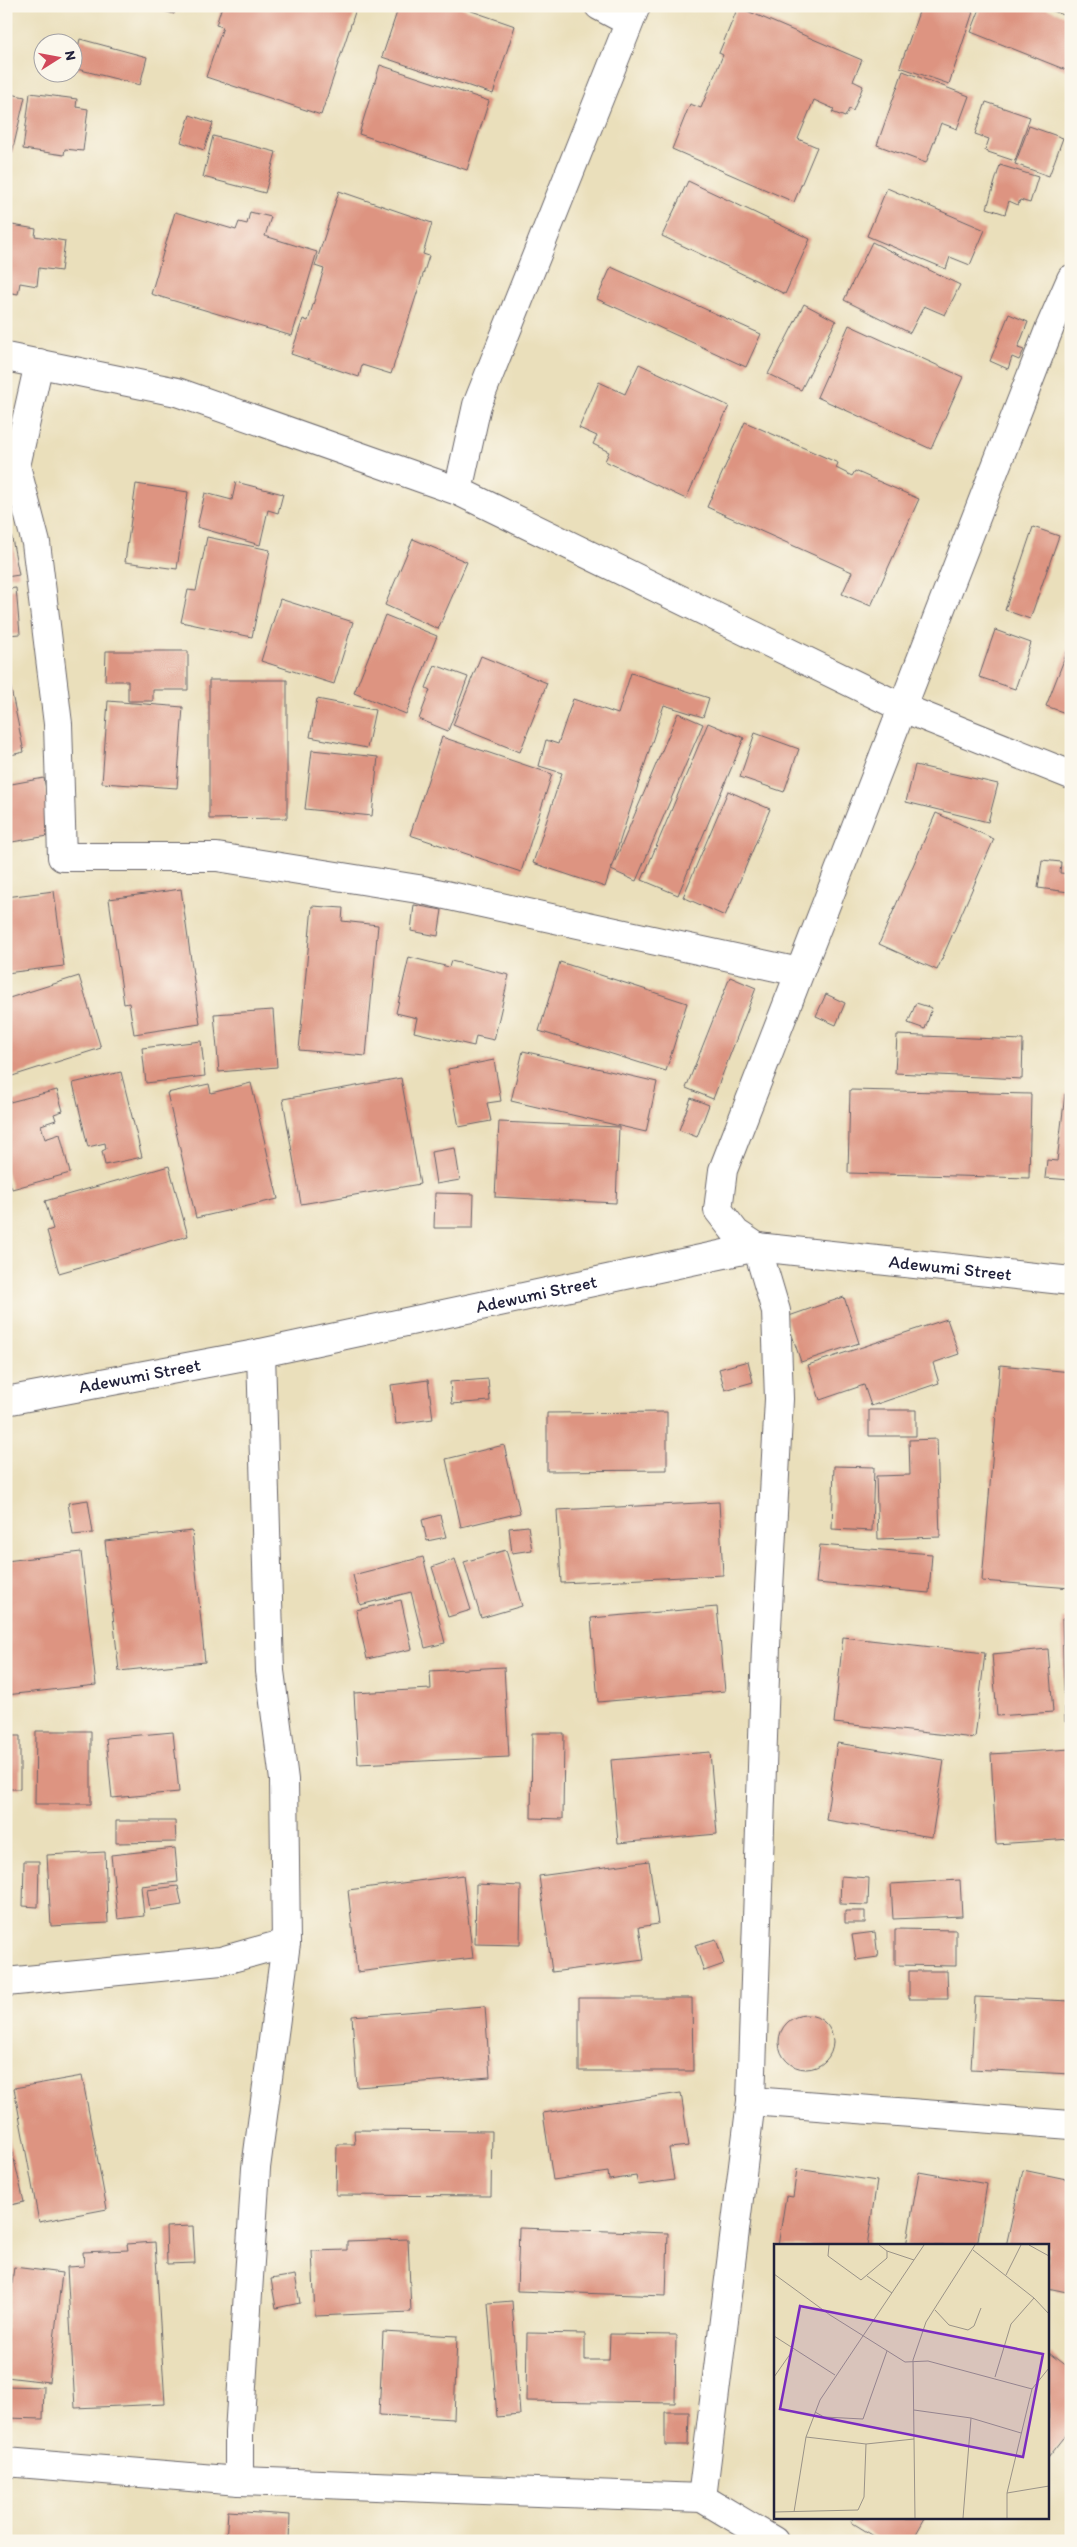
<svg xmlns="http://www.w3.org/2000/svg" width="1077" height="2547" font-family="Itim,sans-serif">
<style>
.building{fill:#dd9481}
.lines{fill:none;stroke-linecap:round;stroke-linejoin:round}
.minor-casing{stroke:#686468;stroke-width:30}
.minor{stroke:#fff;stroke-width:28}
.labels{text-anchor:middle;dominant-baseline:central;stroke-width:5;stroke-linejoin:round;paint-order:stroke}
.street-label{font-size:18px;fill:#22223b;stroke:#fbf7ec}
.inset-road{fill:none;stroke:#9a9388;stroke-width:1}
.view{fill:#7b2cbf;fill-opacity:0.15;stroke:#7b2cbf;stroke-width:2.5}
.inset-edge{fill:none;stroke:#22223b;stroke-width:2.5}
</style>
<rect width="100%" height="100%" fill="#fbf7ec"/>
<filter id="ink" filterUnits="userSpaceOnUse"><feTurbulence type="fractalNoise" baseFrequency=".02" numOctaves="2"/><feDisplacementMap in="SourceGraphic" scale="10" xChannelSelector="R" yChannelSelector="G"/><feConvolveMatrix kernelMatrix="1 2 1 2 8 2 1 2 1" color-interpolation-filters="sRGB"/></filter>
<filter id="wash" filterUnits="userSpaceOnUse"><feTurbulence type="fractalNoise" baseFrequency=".0096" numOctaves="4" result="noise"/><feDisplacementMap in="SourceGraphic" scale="20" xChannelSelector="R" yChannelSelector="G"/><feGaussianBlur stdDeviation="1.12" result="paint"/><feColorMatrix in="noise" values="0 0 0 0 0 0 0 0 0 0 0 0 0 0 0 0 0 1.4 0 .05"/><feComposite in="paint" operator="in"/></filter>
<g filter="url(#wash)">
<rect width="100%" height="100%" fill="#eadfbb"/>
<g id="blocks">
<path class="building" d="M147 6H176L174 14Z
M222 6H357L321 115 206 77 223 27 216 25Z
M399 6H457L515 26 493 94 382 57Z
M921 6H958L973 12 949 84 900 67Z
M981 6H1041L1071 18V72L971 32Z
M738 7 862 60 853 81 863 86 853 111 849 109 845 117 832 112 834 109 814 100 798 139 817 147 794 202 672 149 690 104 701 108 723 55 719 53Z
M80 39 147 57 140 85 73 68Z
M380 65 489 101 467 170 359 134Z
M903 71 969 96 957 129 941 123 926 163 877 145Z
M6 93 25 97 12 153 6 152Z
M30 93 77 99 76 107 88 109 83 151 65 149 64 155 23 149Z
M986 102 1030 117 1015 161 985 151 989 139 975 134Z
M190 115 213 123 204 150 181 142Z
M1029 126 1063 138 1049 176 1015 164Z
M213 136 276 152 265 193 203 177Z
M1000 165 1038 177 1030 203 1020 200 1018 205 1009 201 1005 214 987 208Z
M688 181 810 239 785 294 662 236Z
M887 188 985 230 970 265 950 257 946 269 867 236Z
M339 191 432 223 423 254 429 256 391 374 362 365 359 377 291 354 303 319 308 321 324 269 315 266Z
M175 212 236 230 239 222 247 224 250 212 271 217 265 236 317 252 292 336 151 294Z
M6 224 36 229 35 236 65 241 61 271 39 268 37 286 20 283 18 294 6 292Z
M872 242 960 285 945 315 924 306 910 333 844 300Z
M611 267 761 334 746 367 597 299Z
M804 304 836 321 801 390 768 374Z
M1009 314 1028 322 1018 348 1024 350 1019 360 1012 357 1008 369 990 361Z
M849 325 963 377 931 449 817 397Z
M639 364 729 406 686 499 605 461 609 452 593 444 597 436 579 428 599 382 625 394Z
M745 422 838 463 836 468 852 476 855 471 919 499 871 606 842 594 852 572 707 507Z
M236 482 283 494 278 513 268 510 260 545 197 527 205 493 232 500Z
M136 484 188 492 177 569 125 562Z
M6 523H9L19 575 6 577Z
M1033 527 1059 536 1030 619 1005 610Z
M207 537 270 550 252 637 181 622 188 590 196 591Z
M413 539 467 562 438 629 385 605Z
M16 588 20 634 6 635V589Z
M280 599 353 622 334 684 261 661Z
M385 615 437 636 406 714 354 693Z
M995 630 1031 643 1015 689 979 677Z
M1071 642V715L1046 706Z
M106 651H188V690H153V701H128V681H105Z
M481 656 547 683 520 752 453 725Z
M6 665 24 752 6 756Z
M435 665 468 677 448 731 419 719 430 690 426 688Z
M631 673 709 698 703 717 664 705 605 887 533 863 562 773 539 766 546 740 558 744 573 699 618 714Z
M209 680H287V818L209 819Z
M317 699 375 710 367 748 310 737Z
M108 701 183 707 177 788 102 783Z
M678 713 703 724 636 881 611 870Z
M708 723 744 738 678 895 642 880Z
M755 733 799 749 784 792 740 777Z
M442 737 552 774 521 872 410 835Z
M312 750 378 757 372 816 305 809Z
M915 765 998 784 988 822 906 802Z
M44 778 54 835 6 843V785Z
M728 791 770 809 725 916 683 897Z
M936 813 994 839 937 970 879 944Z
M1042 860 1061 862 1060 873 1071 874 1069 892 1038 888Z
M181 889 200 1024 134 1034 129 1003 124 1004 109 899Z
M54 891 64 966 6 973V897Z
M414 905 442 910 438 936 411 931Z
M312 906 343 908 342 921 378 925 366 1056 299 1050Z
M409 957 449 967 451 961 509 975 494 1040 476 1036 474 1046 414 1032 417 1018 396 1013Z
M560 962 687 1003 666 1071 539 1031Z
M79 976 101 1048 6 1078V999Z
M730 977 756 988 713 1099 686 1088Z
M826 994 845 1003 836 1025 816 1016Z
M916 1003 932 1008 925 1029 908 1023Z
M273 1010 277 1067 219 1072 214 1014Z
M897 1035 1023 1040 1022 1079 895 1073Z
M201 1041 205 1076 146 1083 142 1048Z
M523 1051 657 1082 646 1132 511 1101Z
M494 1060 501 1101 487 1103 491 1121 459 1127 448 1069Z
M121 1072 142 1157 105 1165 102 1151 106 1149 105 1143 88 1147 73 1083Z
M401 1078 420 1184 301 1204 283 1099Z
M251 1083 278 1199 196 1218 167 1093 209 1084 211 1093Z
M57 1090 63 1111 54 1114 56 1120 41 1125 45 1139 60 1134 70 1173 12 1189 6 1169V1103Z
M850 1090 1031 1094 1029 1178 848 1173Z
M1065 1094 1071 1095V1180L1045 1178 1047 1160 1057 1161Z
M691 1098 709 1105 697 1137 679 1130Z
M499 1122 619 1127 616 1203 495 1197Z
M455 1148 460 1180 436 1184 431 1152Z
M169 1166 188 1236 59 1273 47 1231 53 1229 45 1201Z
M435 1193 474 1194 473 1228H434Z
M844 1297 859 1343 801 1362 786 1317Z
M947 1319 959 1354 933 1363 939 1383 871 1406 864 1385 820 1400 808 1365Z
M748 1361 753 1382 725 1390 719 1369Z
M1000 1365 1071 1372V1588L982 1581Z
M488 1379 490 1401 452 1404 450 1382Z
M428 1380 433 1419 396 1424 391 1385Z
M869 1410H916V1436H869Z
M667 1412V1470L547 1471V1413Z
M937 1439 940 1537 878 1539 876 1476 910 1475 909 1440Z
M504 1445 520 1513 461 1527 446 1459Z
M834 1466 874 1467 872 1531 832 1529Z
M88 1500 93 1533 73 1535 68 1503Z
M719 1502 723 1575 561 1583 557 1510Z
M440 1515 446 1537 427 1541 422 1520Z
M528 1526 532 1550 512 1553 509 1528Z
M192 1531 205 1662 119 1671 105 1541Z
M820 1545 932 1554 929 1593 816 1583Z
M506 1550 522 1606 481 1618 464 1562Z
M81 1552 96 1685 6 1695V1561Z
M423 1557 445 1643 425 1648 411 1592 360 1605 353 1575Z
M455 1559 471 1610 448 1617 432 1567Z
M401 1600 412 1649 367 1659 356 1610Z
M717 1607 725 1691 598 1702 591 1618Z
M1071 1618V1722H1065L1062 1619Z
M843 1637 985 1653 975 1738 834 1723Z
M1048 1649 1053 1712 997 1716 992 1654Z
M504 1667 509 1757 358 1764 354 1693 431 1689 430 1671Z
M36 1731H91V1804H35Z
M173 1732 179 1792 112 1798 106 1738Z
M532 1733H564L563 1819 531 1818Z
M7 1736H20V1789H8Z
M837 1743 944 1760 932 1837 826 1820Z
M1071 1749V1839L996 1844 991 1754Z
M710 1752 717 1834 618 1843 611 1760Z
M116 1821H175L176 1842 116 1843Z
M175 1848 178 1882 141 1886 144 1916 118 1919 111 1855Z
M105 1852 108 1923 51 1926 47 1855Z
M24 1861H39L38 1907 23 1906Z
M649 1861 658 1924 639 1927 644 1960 552 1972 539 1876Z
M463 1875 473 1958 357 1972 348 1890Z
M841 1876 869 1878 868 1905 840 1904Z
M960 1880 962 1916 893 1919 891 1884Z
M476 1884 521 1886 520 1945 475 1944Z
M178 1886 182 1905 150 1910 147 1890Z
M845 1911H865V1923H845Z
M895 1929 956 1930V1966L895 1965Z
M875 1932 878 1957 856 1960 852 1935Z
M716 1939 724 1964 704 1971 695 1945Z
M909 1971H947L948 1999H909Z
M975 1997 1071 2001V2074L971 2069Z
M579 1998H692L693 2071H579Z
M485 2006 490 2077 357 2087 352 2016Z
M779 2042a27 27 0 1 1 54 0a27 27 0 1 1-54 0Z
M82 2076 107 2209 39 2222 14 2088Z
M681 2093 689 2146 669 2148 674 2180 638 2185 636 2176 609 2180 608 2172 553 2180 543 2113Z
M6 2125 24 2202 6 2206Z
M354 2130 492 2131 491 2196 336 2195 337 2144H355Z
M797 2169 877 2181 867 2246H778L786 2196 793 2197Z
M1023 2170 1071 2180V2293L1048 2288V2246H1006Z
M919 2172 987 2184 977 2246H906Z
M193 2226 195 2263 167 2264 166 2227Z
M519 2228 668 2233 666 2296 517 2291Z
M408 2239 411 2312 315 2316 312 2251 347 2250V2241Z
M155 2242 165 2404 75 2408 67 2267 84 2266 83 2252 128 2250 127 2244Z
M14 2267 62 2273 49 2382 6 2377V2331Z
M295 2275 300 2303 276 2308 271 2279Z
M512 2301 520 2415 497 2417 488 2303Z
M383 2332 457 2336 454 2419 379 2415Z
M527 2333 585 2334V2360H609L610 2334 676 2335 675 2403 526 2401Z
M1049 2353 1071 2370V2429L1048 2458Z
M6 2386 44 2387 43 2419 6 2418Z
M665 2412H689L688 2445H665Z
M228 2511 290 2515 289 2541H226Z
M853 2518H925L912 2541H882L851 2522Z"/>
</g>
</g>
<g filter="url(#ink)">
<use href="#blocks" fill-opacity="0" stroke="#686468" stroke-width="1"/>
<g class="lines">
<g class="minor-casing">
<g id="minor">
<path d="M599 6 629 22"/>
<path d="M6 357 177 392 458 491 903 708 1071 775"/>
<path d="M39 363 16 466 36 543 58 724 62 857H217L418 889 799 972"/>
<path d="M458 491 477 405 636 6"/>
<path id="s1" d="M6 1401 261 1353 757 1247 1071 1281"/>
<path d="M6 1982 221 1961 286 1943"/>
<path d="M751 2101 1071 2125"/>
<path d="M6 2462 239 2481 702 2498 774 2541"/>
<path d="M239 2481V2433L256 2168 286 1943 284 1780 270 1671 261 1353"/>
<path d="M702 2498 751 2101 766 1646 779 1399 776 1311 757 1247 736 1233 718 1210 723 1170 1050 327 1071 279"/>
</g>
</g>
<use href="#minor" class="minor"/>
</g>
</g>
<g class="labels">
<g class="street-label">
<text stroke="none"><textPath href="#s1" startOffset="961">Adewumi Street</textPath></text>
<text stroke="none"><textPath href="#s1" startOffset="541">Adewumi Street</textPath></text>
<text stroke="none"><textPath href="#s1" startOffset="136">Adewumi Street</textPath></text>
</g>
</g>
<g transform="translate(774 2244)">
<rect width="275" height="275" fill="#eadfbb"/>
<path class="inset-road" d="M55 1 54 12 87 36 113 14V7M105 1 113 7 140 16M255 1 275 12M199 6 260 54 275 70M0 30 56 71 131 118 154 117 258 145M232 31 247 1M93 32 118 49M161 66 175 81 194 86 200 82 207 64M0 92 61 131M0 133 19 106M221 133 237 80 260 54M140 166 197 174 247 189M41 168 50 173 89 175 113 107M32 193 92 200 140 195M233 249 275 242M0 268 84 266 90 253 92 200M20 268 32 193 46 156 150 1M141 274 139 116 152 78 201 1M189 274 197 174M233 274V249L258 145 275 124"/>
<path class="view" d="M26 62 269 110 249 213 6 165Z"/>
<rect width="275" height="275" class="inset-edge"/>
</g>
<rect width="1077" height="2547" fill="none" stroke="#fbf7ec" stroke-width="25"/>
<g transform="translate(58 58) rotate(79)"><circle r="24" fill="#fbf7ec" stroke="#a4a2a5"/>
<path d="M0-4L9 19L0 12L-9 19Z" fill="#d1495b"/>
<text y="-8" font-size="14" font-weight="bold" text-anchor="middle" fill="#22223b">N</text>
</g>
</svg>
